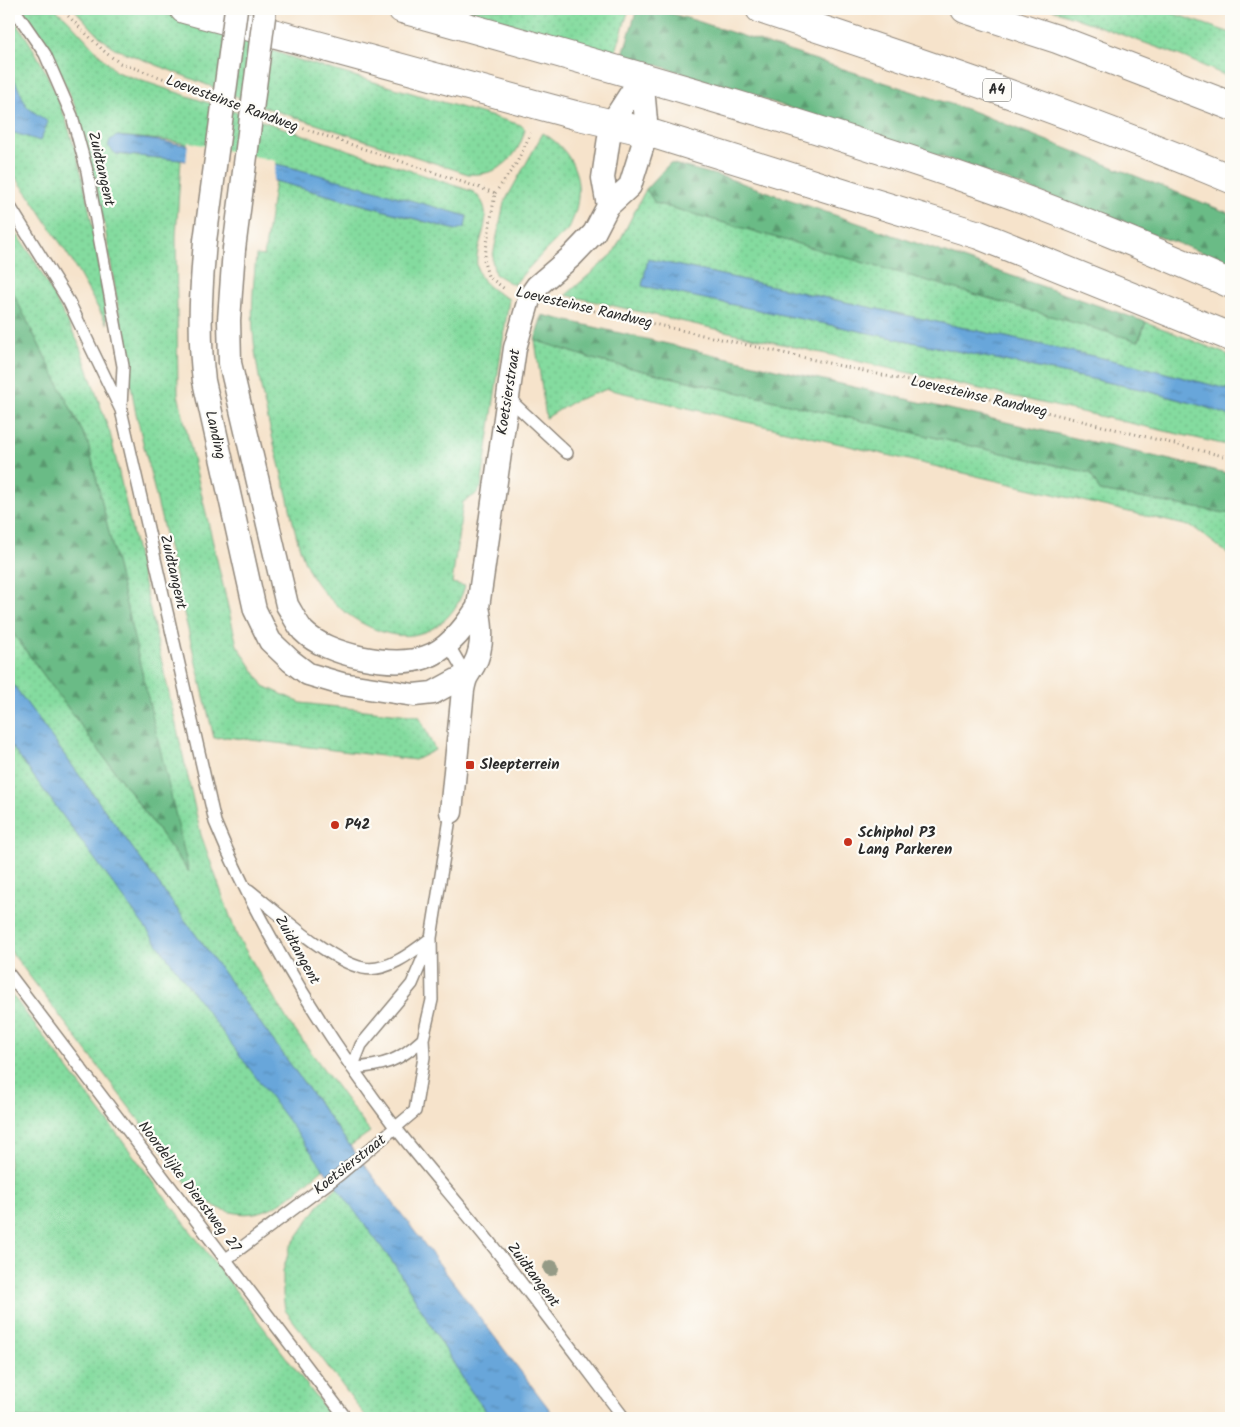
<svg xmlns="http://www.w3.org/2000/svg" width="1240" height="1427" font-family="Kalam,sans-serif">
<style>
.grass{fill:url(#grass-dots);stroke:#588365}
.forest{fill:url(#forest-firs);stroke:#4b7358}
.water{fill:url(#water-ripples);stroke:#496882}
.pier{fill:#f6e3cb}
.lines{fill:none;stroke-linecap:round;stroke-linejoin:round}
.lane-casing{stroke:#90877b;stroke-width:14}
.street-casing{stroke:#90877b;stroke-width:25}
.secondary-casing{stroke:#90877b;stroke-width:30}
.highway-casing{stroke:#90877b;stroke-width:30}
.path{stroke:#90877b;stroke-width:3;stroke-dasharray:1 4;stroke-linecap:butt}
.lane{stroke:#fff;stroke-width:11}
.street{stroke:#fff;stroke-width:22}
.secondary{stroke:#fff;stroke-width:28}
.highway{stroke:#fff;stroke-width:28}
.street-bridge-casing{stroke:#90877b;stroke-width:25;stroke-linecap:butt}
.street-bridge{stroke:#fff;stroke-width:22}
.tree{fill:#959b86}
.poi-dot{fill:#c8321e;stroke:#fdfcf7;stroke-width:2}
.labels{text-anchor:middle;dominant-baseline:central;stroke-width:4.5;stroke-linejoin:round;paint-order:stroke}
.shield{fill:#fdfcf7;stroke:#6a6a68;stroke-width:1}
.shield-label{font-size:14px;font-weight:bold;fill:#2b2b2b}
.street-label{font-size:15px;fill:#2b2b2b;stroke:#fdfcf7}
.poi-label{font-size:15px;font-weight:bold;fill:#2b2b2b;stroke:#fdfcf7;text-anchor:start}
</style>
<defs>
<pattern id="grass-dots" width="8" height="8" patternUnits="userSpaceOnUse" patternTransform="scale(1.25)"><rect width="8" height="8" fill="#84db9f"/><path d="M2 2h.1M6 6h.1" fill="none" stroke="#72bc89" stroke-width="1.8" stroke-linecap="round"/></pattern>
<pattern id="forest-firs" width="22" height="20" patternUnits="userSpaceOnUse" patternTransform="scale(1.25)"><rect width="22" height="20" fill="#6bbb86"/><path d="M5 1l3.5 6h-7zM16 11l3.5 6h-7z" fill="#58986e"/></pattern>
<pattern id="water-ripples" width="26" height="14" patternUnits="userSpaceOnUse" patternTransform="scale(1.25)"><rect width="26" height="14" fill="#67a6da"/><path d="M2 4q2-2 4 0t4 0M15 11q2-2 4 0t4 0" fill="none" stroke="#5587b1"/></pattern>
</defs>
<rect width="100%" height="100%" fill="#fdfcf7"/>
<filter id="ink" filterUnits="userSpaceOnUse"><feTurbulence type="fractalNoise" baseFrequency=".02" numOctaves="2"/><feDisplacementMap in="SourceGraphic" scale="10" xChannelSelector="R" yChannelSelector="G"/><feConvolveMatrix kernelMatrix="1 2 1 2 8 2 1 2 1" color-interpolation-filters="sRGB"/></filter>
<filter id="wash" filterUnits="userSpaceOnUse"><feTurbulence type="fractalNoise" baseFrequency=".0096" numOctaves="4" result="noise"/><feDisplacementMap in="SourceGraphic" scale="20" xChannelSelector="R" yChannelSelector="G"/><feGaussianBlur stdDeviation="1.12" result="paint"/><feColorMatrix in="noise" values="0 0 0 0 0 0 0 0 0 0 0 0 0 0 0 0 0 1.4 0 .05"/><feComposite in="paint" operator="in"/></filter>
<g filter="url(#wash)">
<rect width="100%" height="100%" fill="#f6e3cb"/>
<path class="grass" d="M23 9H55L66 18 116 72 474 192C512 226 438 266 509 299L481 488 475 495 463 502 452 583 465 586C457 612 440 630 413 635 374 641 325 603 309 571 296 545 292 514 285 487 272 435 257 384 253 331 251 305 254 280 256 255L264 256 275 181 456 230 294 168 173 141 117 136 116 154 181 160 176 236 178 394 237 645 264 686 301 703 419 716 435 750 415 760 227 737 214 738 135 409 104 222 77 111 51 53Z
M74 9H152L299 60 521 125 525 129C519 157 498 177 468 174L258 105 116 49 101 38Z
M461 9H629L615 54Z
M1051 9H1160L1231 33V78L1181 56Z
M9 13C78 102 92 215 107 324L70 258 29 195 9 169V129L11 132 27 108 9 68Z
M543 133C578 154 587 189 570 226 567 232 558 238 554 242 540 256 526 270 514 285L495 274 492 260 504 203Z
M646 189 655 203 1139 341 1146 322 1231 356V390L1134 365 648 259 643 286 1140 389 1199 405 1231 416V446L566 295 613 254Z
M9 223 34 259 78 342 110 433 201 835 237 936 288 1021 370 1132 350 1146 9 679V628L188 871 88 443 9 285Z
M535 340 596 360 1090 473 1100 491 1231 514V556L1193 527 607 389 574 401 546 418Z
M9 743 324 1168C292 1194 266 1226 221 1209 211 1205 201 1196 192 1190L9 949Z
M9 991 332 1418H9Z
M338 1186 396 1267 468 1387 491 1418H367L285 1310 283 1295V1271L290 1247 321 1202Z"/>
<path class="forest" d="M637 9H655L697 21 975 112 1231 214V263L957 162 623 54Z
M670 163 727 178 1146 322 1138 341 655 203 646 189Z
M9 285 88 443 189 872 9 628Z
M542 315 1231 474V514L1100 491 1090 473 596 360 535 340Z"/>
<path class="water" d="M9 68 27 107 48 122 40 141 11 132 9 129Z
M117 136C236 147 351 184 467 216L465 227 456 230 275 181 181 160 116 154 108 146 110 140Z
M648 259 1134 365 1231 390V416L1199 405 1140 389 642 286Z
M9 679 350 1146 556 1418H491L468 1387 396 1267 9 743Z"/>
<path class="pier" d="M188 142 276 161 273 183 186 164Z"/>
</g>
<g filter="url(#ink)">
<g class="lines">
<g class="lane-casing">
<path id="lane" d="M14 9 45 54 72 116 87 171 123 366 121 408
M9 205 69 302 121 410 215 822C260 931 324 1033 395 1127 426 1167 460 1205 491 1244 536 1301 580 1360 624 1418
M508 398 567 453
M448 644 466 675
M249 890C277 912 329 961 363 968 387 973 414 951 431 938
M9 974 346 1418
M352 1068 361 1045 412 984 429 944
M352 1068C384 1066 399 1061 423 1039
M225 1260 339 1175 415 1111 424 1057 423 1039 432 1000 431 938 451 812"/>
</g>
<g class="street-casing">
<path id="street" d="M608 206 603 178 611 124 642 76
M205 241C201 289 198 334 204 381L255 610 270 641 291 661 308 674 342 684 414 695 433 693 466 675
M234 249 229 320 230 363 287 605C292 613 297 624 303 631 326 655 395 669 426 657 448 650 466 626 478 607
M451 812 463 690C466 675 467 677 474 665 484 648 482 626 478 607L515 348 530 296 537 286 572 256 594 233 608 206 630 186 647 132 642 76"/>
</g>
<g class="secondary-casing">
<path id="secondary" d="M184 9 575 115 647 132 852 196 979 235 1231 337
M402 9C592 62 783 115 970 180 1058 210 1145 247 1231 284"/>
</g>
<g class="highway-casing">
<path id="highway" d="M760 9C918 61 1077 115 1231 179
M965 9 1057 39 1231 106"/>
</g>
<path class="path" d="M61 9 106 53 120 63 202 92
M275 119 495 193 484 262 488 276 506 290
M495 193 516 164 531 133
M555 302 1034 409 1231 458"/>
<use href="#lane" class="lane"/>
<use href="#street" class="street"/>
<use href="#secondary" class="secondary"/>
<use href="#highway" class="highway"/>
<g class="street-bridge-casing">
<path id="street-bridge" d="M205 241 236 9
M234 249 265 9"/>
</g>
<use href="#street-bridge" class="street-bridge"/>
</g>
<circle class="tree" cx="551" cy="1268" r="8"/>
</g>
<g class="poi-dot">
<rect x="465" y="760" width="10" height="10" rx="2.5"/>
<circle cx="335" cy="825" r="5"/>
<circle cx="848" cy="842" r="5"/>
</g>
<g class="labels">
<rect class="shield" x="983" y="78.5" width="28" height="23" rx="4"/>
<g class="shield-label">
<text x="997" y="90">A4</text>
</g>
<g class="street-label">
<text transform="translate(232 104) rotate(20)">Loevesteinse Randweg</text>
<text transform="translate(101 169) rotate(77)">Zuidtangent</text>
<text transform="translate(584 308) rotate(13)">Loevesteinse Randweg</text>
<text transform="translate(509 392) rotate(-81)">Koetsierstraat</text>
<text transform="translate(979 397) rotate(13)">Loevesteinse Randweg</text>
<text transform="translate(215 435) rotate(77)">Landing</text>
<text transform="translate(173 572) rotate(77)">Zuidtangent</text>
<text transform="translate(297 950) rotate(61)">Zuidtangent</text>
<text transform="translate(350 1165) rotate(-38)">Koetsierstraat</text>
<text transform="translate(189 1187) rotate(53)">Noordelijke Dienstweg 27</text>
<text transform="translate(533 1275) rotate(53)">Zuidtangent</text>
</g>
<g class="poi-label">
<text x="480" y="765">Sleepterrein</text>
<text x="345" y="825">P42</text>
<text x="858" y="833">Schiphol P3<tspan x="858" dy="17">Lang Parkeren</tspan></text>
</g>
</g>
<rect width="1240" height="1427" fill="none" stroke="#fdfcf7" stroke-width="30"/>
</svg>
